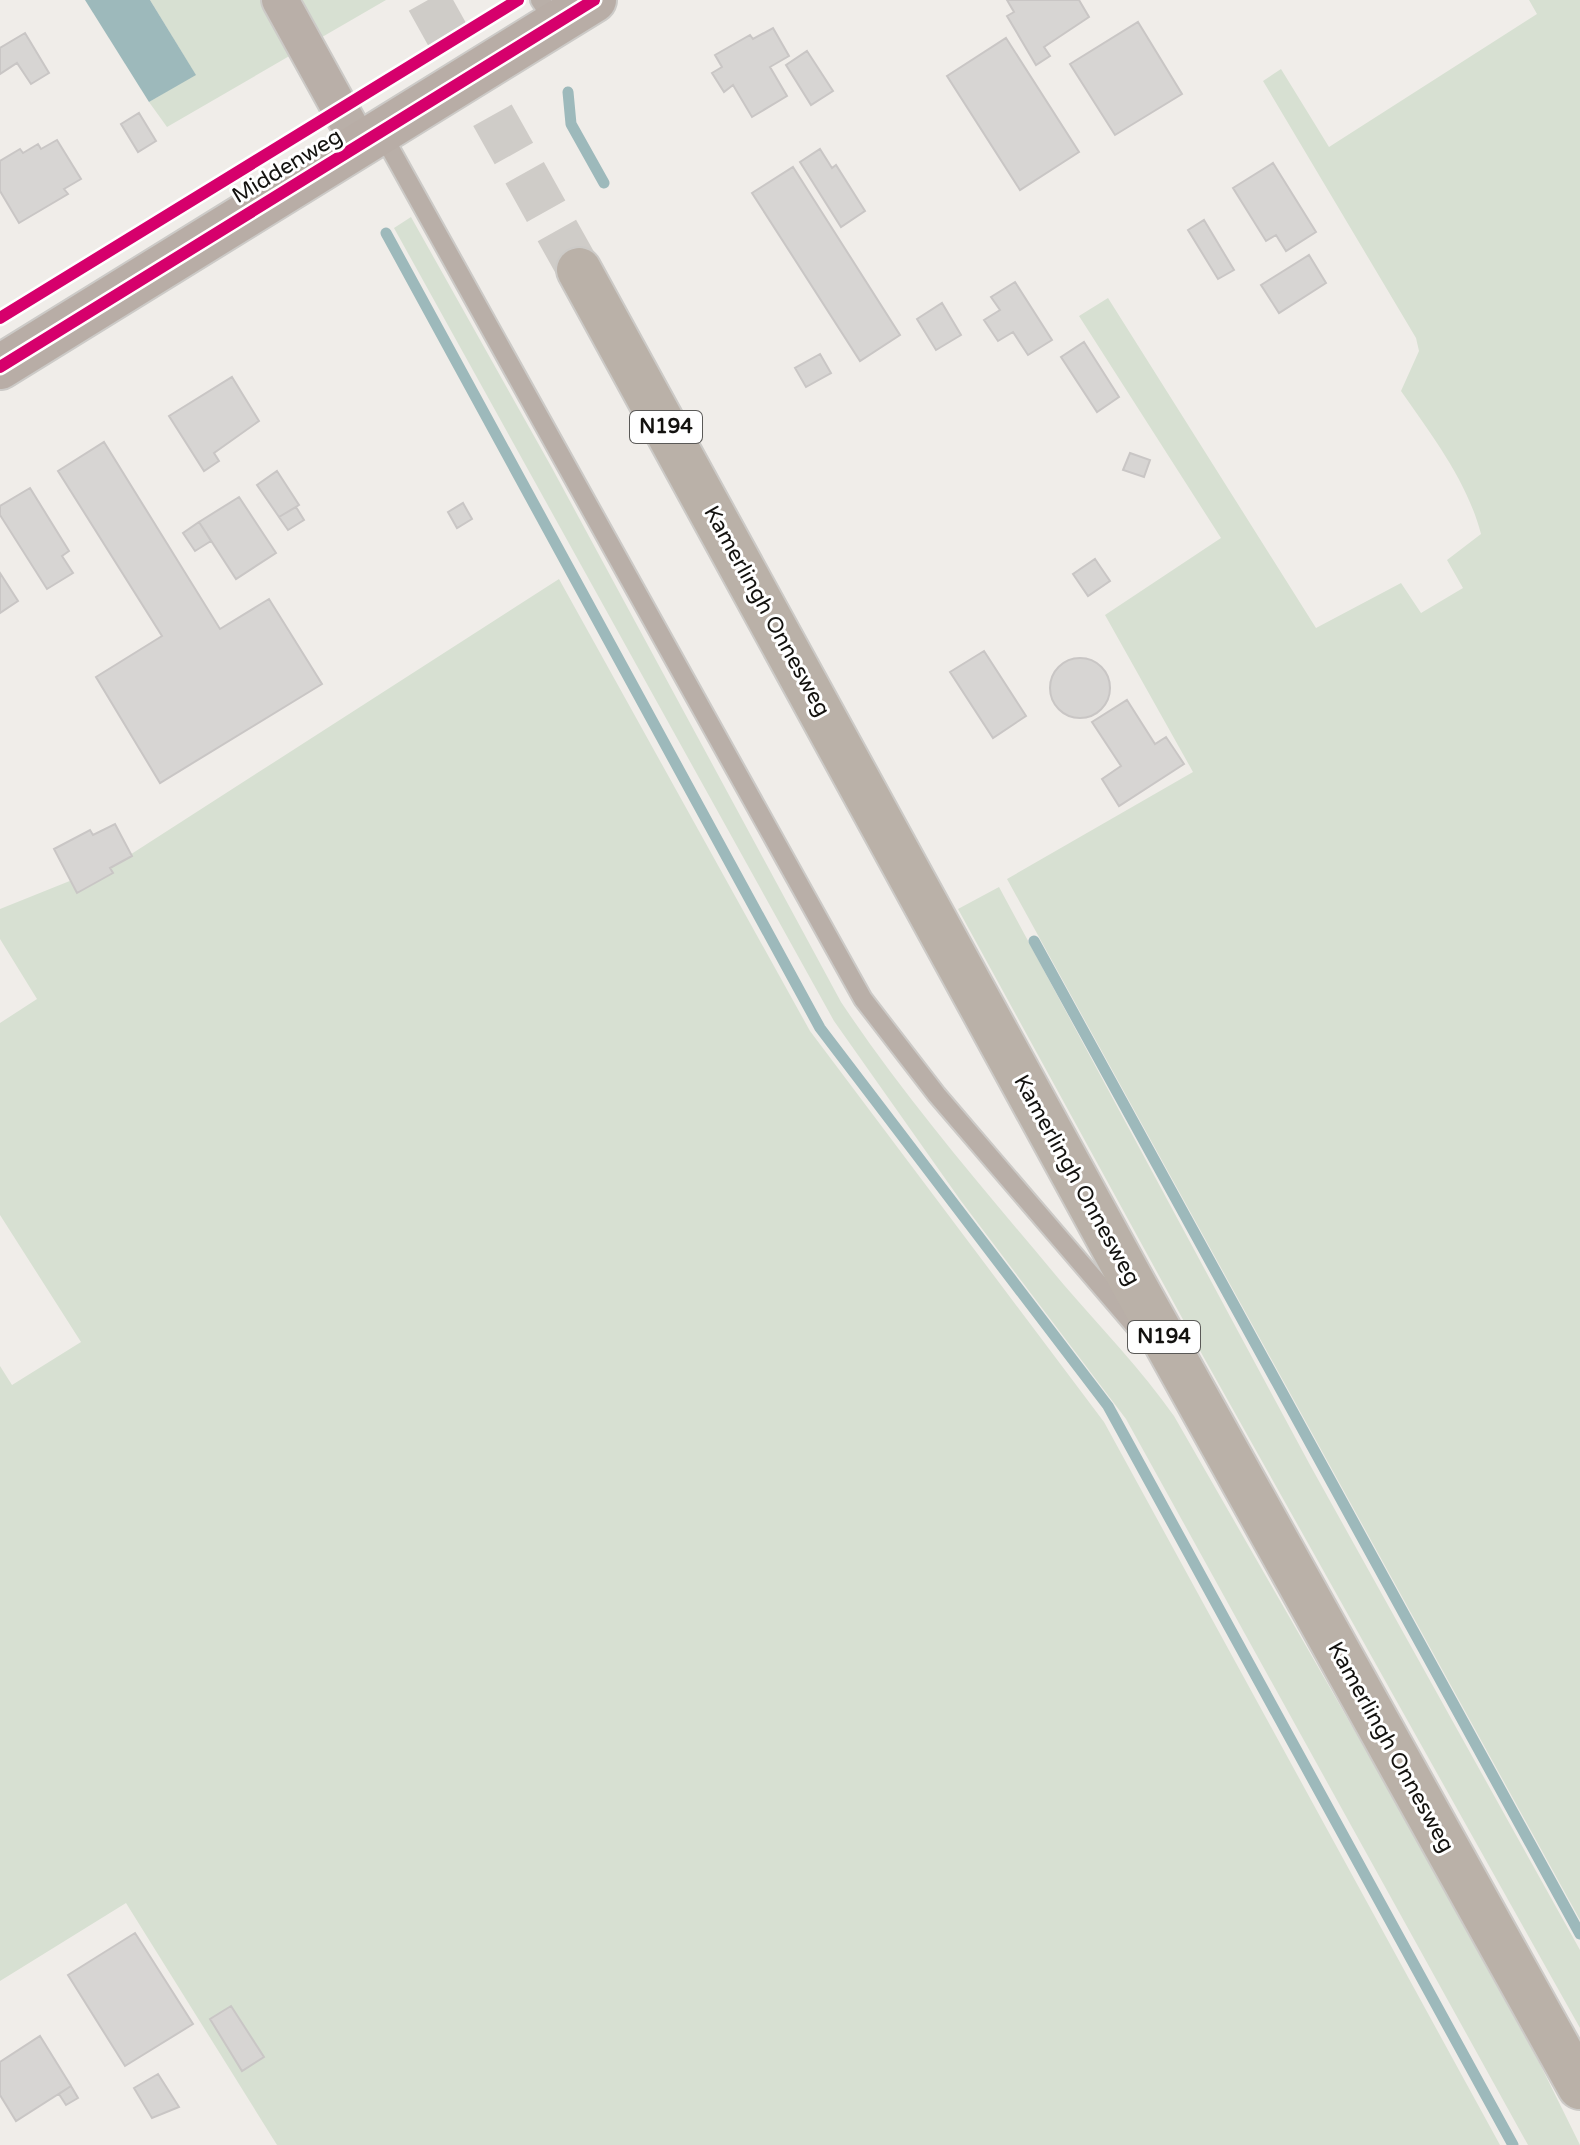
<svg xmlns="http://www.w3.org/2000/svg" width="1580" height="2145" font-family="'Varela Round',sans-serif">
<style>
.green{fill:#d7e0d2}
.water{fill:#9db9bb}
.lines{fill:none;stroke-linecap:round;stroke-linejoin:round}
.stream{stroke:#9db9bb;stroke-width:11}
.building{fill:#d7d5d3;stroke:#c9c6c5;stroke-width:2}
.primary-tunnel{stroke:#cfccc8;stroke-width:44;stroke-dasharray:44 22;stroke-linecap:butt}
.lane-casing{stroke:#cccac7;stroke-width:22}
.street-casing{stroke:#cccac7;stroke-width:40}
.secondary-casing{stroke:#cccac7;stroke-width:48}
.primary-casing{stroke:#cccac7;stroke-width:48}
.lane{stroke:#b9afa8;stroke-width:18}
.street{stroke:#b9afa8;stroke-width:36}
.secondary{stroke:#b8ada6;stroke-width:44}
.primary{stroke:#bab1a8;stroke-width:44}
.cycleway-casing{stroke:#fff;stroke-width:17}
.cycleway{stroke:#d6006c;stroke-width:12}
.labels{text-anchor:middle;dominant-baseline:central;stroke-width:6;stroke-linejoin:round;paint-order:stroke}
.shield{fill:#fff;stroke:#5a5957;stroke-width:2}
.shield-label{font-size:20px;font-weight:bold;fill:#13120f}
.street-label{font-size:22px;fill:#13120f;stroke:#fff}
</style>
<rect width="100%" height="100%" fill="#f0ede9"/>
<path class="green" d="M150 0H386L167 127 149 102 195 74Z
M1529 0H1580V1920L1007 879 1193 772 1105 615 1221 538 1079 316 1108 298 1316 628 1401 583 1421 613 1463 588 1447 560 1481 534C1467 481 1433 437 1401 391L1419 351 1416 338 1263 81 1281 69 1329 147 1537 14Z
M411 217 552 468 841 1002C907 1101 987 1193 1064 1285 1101 1328 1141 1369 1174 1416L1376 1768 1540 2064 1580 2145H1528L1126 1419 961 1201 834 1021 394 228Z
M559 579 810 1031 1104 1422 1500 2145H277L126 1903 0 1981V1366L12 1385 81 1342 0 1215V1023L37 999 0 939V909L122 860Z
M999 887 1310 1465 1580 1950V2028L1203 1356 958 909Z"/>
<path class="water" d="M85 0H150L196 75 149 102Z"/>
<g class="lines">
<path class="stream" d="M568 92 571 124 604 183
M386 233 820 1028 1108 1406 1513 2145
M1034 941 1580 1934"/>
</g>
<path class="building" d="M1007 0H1079L1089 17 1044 47 1050 56 1036 65 1007 16 1014 12Z
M1138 22 1182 94 1115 135 1070 64Z
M773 28 789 56 770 67 787 96 752 117 733 85 724 92 712 73 722 67 715 55 750 35 753 39Z
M25 33 49 73 31 84 17 63 0 74V48Z
M1006 38 1079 152 1020 190 947 76Z
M807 51 833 91 811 105 786 65Z
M139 113 156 141 138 152 121 124Z
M57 140 81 179 64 189 68 194 19 223 0 191V161L20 149 23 153 38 144 41 149Z
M820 149 832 168 836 165 865 211 841 227 800 162Z
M1273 163 1316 232 1286 251 1276 235 1266 241 1233 188Z
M793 167 900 335 860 361 752 193Z
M1204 220 1234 270 1218 279 1188 230Z
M1309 255 1326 283 1279 313 1261 285Z
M1015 282 1052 340 1028 355 1013 332 998 341 984 320 1000 310 991 297Z
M942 303 961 335 936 350 917 319Z
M1084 342 1119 397 1097 412 1061 357Z
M820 354 831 373 806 387 795 368Z
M232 377 259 421 214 453 219 461 204 471 169 416Z
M104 442 220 629 269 599 322 684 160 783 96 677 162 636 58 471Z
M1130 453 1150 460 1144 477 1123 470Z
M277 471 299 505 279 517 257 485Z
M30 488 69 551 62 556 73 573 47 589 0 515V506Z
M239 497 276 553 236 579 199 522Z
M463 503 472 519 457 528 448 512Z
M296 507 304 520 288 530 279 517Z
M199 522 211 541 195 551 183 533Z
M1095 559 1110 581 1088 596 1073 574Z
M0 573 18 601 0 613Z
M984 651 1026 716 993 738 950 672Z
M1050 688a30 30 0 1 1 60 0a30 30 0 1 1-60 0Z
M1127 700 1155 744 1166 737 1184 764 1119 806 1102 779 1121 766 1092 722Z
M115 824 132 856 110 868 113 873 77 893 54 849 90 830 93 835Z
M135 1933 193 2024 125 2066 68 1975Z
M231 2006 264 2057 242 2071 210 2019Z
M40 2036 71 2086 16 2121 0 2095V2062Z
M158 2074 179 2107 152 2118 134 2088Z
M71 2086 78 2098 66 2105 59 2094Z"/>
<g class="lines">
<path class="primary-tunnel" d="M428 0 579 270"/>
<g class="lane-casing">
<path id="lane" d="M540 0 556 24
M381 132 863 999 937 1095 1140 1332"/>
</g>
<g class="street-casing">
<path id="street" d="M280 0 360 145"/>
</g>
<g class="secondary-casing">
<path id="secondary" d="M0 367 594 0"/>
</g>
<g class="primary-casing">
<path id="primary" d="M579 270 1134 1285 1580 2087"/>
</g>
<use href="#lane" class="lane"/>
<use href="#street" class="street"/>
<use href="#secondary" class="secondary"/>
<use href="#primary" class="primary"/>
<g class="cycleway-casing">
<path id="cycleway" d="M0 318 518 0
M0 367 594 0"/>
</g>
<use href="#cycleway" class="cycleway"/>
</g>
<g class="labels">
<g class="shield">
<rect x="630" y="411" width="72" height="32" rx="6"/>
<rect x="1128" y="1321" width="72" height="32" rx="6"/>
</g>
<g class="shield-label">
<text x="666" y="427">N194</text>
<text x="1164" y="1337">N194</text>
</g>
<g class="street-label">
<text transform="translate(287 166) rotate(-31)">Middenweg</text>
<text transform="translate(767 611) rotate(61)">Kamerlingh Onnesweg</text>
<text transform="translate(1077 1180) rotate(61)">Kamerlingh Onnesweg</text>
<text transform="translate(1391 1747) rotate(61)">Kamerlingh Onnesweg</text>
</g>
</g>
</svg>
